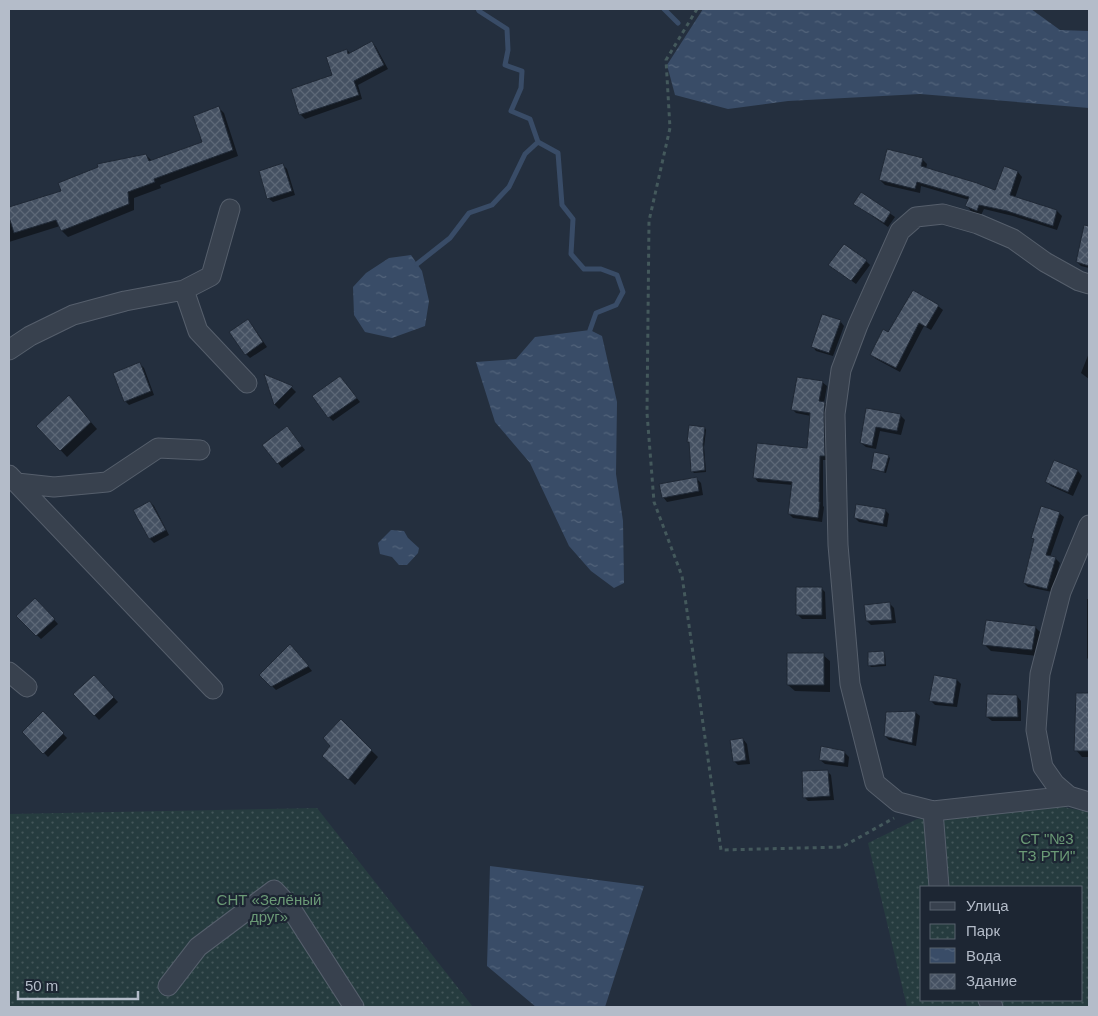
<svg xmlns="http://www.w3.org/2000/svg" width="1098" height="1016" font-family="Helvetica,sans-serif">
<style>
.park{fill:url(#park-dots);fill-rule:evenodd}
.water{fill:url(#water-ripples)}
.shadow{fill:#0007}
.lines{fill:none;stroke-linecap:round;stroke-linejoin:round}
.stream{stroke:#394c67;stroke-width:5}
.building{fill:url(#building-cross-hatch);stroke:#1f2835}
.minor-casing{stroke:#565f6c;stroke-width:21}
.path{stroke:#44595c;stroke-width:3;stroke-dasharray:4 4;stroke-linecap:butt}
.minor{stroke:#38414e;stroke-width:19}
.labels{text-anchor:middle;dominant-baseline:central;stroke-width:4.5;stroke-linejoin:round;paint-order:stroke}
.park-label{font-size:15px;fill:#6b9a76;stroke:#1d2633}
</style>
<defs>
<pattern id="park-dots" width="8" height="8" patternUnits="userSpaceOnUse" patternTransform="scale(1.25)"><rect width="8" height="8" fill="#263c3f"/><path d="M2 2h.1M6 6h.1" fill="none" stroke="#435659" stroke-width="1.8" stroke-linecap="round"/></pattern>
<pattern id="water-ripples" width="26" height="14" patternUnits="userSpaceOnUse" patternTransform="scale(1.25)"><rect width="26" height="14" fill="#394c67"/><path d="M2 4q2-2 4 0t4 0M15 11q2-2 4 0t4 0" fill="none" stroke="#53647b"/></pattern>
<pattern id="building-cross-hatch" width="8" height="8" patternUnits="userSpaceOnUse" patternTransform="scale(1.25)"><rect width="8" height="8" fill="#455162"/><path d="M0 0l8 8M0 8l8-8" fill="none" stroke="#5d6877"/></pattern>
</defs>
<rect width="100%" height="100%" fill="#242f3e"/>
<path class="park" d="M1053 805 1089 812V1007H907L868 843 917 819ZM922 887H1082V1000H922Z
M317 808 473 1007H9V814Z"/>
<path class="water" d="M703 9H1031L1060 30 1089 31V108L920 94 788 101 728 109 675 95 667 65Z
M411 255 422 271 429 301 425 326 392 338 365 332 354 315 353 287 366 273 389 258Z
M590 330 602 336 617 402 616 474 623 521 624 583 614 588 591 571 569 546 530 463 495 422 476 362 516 359 535 337Z
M391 530 404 531 408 538 419 548 418 553 407 565H399L392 557 380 554 378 543Z
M490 866 644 886 605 1007H536L487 966Z"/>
<path class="shadow" d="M372 42 376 47 388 69 358 85 362 99 305 119 301 115 292 90 334 76 347 50 351 54Z
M218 107 224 113 238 156 160 185 161 188 134 198V210L68 237 62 231 60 226 9 242V209L62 192 146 155 152 161 203 143Z
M922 159 927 164 926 169 996 192 1018 172 1022 177 1015 198 1057 211 1062 216 1057 230 1013 216 984 209 981 215 971 211 967 206 969 200 921 186 920 193 885 185 880 180Z
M283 165 287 169 295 195 273 202 268 198Z
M862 194 895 217 888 227 855 204Z
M1080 249 1089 251V268L1081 266 1077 262Z
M866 261 870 265 856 284 830 265Z
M938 306 943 310 931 330 924 326 900 372 876 359 871 355 889 334Z
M840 321 844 326 833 356 816 351 812 346Z
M252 325 267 347 250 358 246 354Z
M1089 353V379L1081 373Z
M139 363 144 368 154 395 129 405 125 401Z
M266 376 292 388 296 392 279 409 275 405Z
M344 382 360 402 333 421 329 417Z
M822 382 827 386 824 403 829 407 828 460H823V506L824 507 822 522 793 518 789 514 793 485 758 482 754 477 808 449 811 416 796 413 792 409Z
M75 404 97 429 67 457 38 426Z
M867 410 901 416 905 420 901 435 880 431 876 449 866 447 861 443Z
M705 428 706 430 704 447 706 472 694 473 692 471 690 444 688 442Z
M291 432 305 450 282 468 264 445Z
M888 456 890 458 886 473 872 469Z
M1054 462 1078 471 1082 476 1073 496 1051 486 1046 481Z
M696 478 701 483 703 495 667 502 663 497Z
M150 502 154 506 169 535 154 543 150 539 135 510Z
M885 510 889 514 887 527 859 522 855 518Z
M1059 513 1064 517 1050 557 1056 559 1060 563 1052 592 1028 587 1024 583Z
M821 588 825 592 826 619H802L798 615Z
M35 599 58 624 41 639 17 616Z
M1087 599H1089V660L1087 658Z
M890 604 894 608 896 623 871 625 867 621Z
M1035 627 1042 634 1038 656 991 651 984 644Z
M295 650 312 671 276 690 261 675Z
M883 652 885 654 886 666 871 667 869 665Z
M823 655 830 661V692L795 691 788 685Z
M94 677 118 702 99 720 75 694Z
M957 680 961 684 957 707 935 705 931 701Z
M1077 694H1089V757H1082L1076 750Z
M1017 696 1021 701V721H992L987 717Z
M915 712 920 716 916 746 889 740 885 736Z
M43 713 67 738 48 757 24 732Z
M341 721 378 757 355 785 331 762 332 745Z
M743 739 747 744 750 764 738 765 734 761Z
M844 752 849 757 848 767 825 764 820 760Z
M827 771 831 775 834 800 808 801 804 797Z"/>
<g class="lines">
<path class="stream" d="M478 9 479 11 507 29 508 50 505 65 522 71 521 88 511 111 530 119 538 142 558 153 562 205 573 219 571 254 584 269H601L617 275 623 292 616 305 596 313 590 330
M664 9 678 23
M417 264 450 238 469 213 492 205 509 187 525 154 538 142"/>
</g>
<path class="building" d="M372 41 384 65 354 81 359 95 299 115 291 89 332 75 326 57 347 49 348 54Z
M219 106 233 150 154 179 155 182 128 192 129 204 61 231 56 220 14 233 9 217V207L61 191 58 183 98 167 97 164 146 154 149 161 202 142 193 116Z
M887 149 923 158 921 166 977 183 995 190 1004 166 1018 171 1010 195 1057 210 1053 226 1007 211 979 205 977 211 965 206 969 197 917 182 915 189 879 180Z
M283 163 292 191 267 199 259 171Z
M861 192 891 212 884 223 853 204Z
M1084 225 1089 226V266L1076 262Z
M844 244 867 260 851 281 828 265Z
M913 290 939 305 926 327 919 323 896 368 870 355 883 329 888 332Z
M822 314 841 320 829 353 811 347Z
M248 319 263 342 245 355 229 332Z
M140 362 151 391 124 402 113 373Z
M264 374 293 386 274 405Z
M340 376 357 398 328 418 312 396Z
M797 377 823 381 819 401 825 402 824 414 825 456H820L819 502H820L818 518 788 514 792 482 753 478 757 443 807 448 810 413 791 410Z
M69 395 91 422 60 451 36 426Z
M866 408 901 414 897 431 876 427 872 446 860 443Z
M689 425 705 427 703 444 705 470 691 472 689 442H687Z
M287 426 302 446 277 464 262 445Z
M874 452 889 455 884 472 871 469Z
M1054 460 1078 470 1068 492 1045 482Z
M697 477 699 491 662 498 659 484Z
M150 501 166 530 149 539 133 510Z
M856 504 886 509 883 524 854 518Z
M1041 506 1060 512 1046 555 1056 557 1047 589 1023 583 1034 539 1031 538Z
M796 587H822V615H796Z
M35 598 55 619 36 636 16 616Z
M890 602 892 620 866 621 864 605Z
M986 620 1036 626 1032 650 982 645Z
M290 644 309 666 271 687 259 675Z
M884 651 885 664 868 666V652Z
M787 653H824V685H787Z
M94 675 114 697 94 716 73 694Z
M934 675 957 679 953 704 929 701Z
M1076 693H1089V751H1074Z
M987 694 1017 695 1018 717H986Z
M43 711 64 733 43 754 22 732Z
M916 711 912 743 884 736 886 712Z
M341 719 372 750 348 780 322 756 330 746 323 738Z
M743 738 746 760 733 762 730 740Z
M821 746 845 751 844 763 819 760Z
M828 770 830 796 803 798 802 771Z"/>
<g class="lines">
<g class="minor-casing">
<path id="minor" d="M1089 284 1079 281 1045 262 1013 239 978 224 943 214 916 217 900 231 858 325 841 370 835 414 838 545 850 684 875 783 898 802 933 811 1069 796 1089 802
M184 290 198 331 247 383
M9 350 30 336 73 315 125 301 184 290 211 276 230 209
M9 475 213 689
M17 483 54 487 107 482 158 448 200 450
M9 672 27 687
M1069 796 1055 784 1043 767 1036 730 1040 674 1061 592 1089 525
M933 811 939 887
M168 986 198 947 274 890 290 907 354 1007
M988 1000 993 1007"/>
</g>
<path class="path" d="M697 9 666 60 670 128 649 221 647 413 654 502 682 576 721 850 842 847 894 818"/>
<use href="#minor" class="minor"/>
</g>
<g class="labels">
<g class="park-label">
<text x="1047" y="838">СТ "№3<tspan x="1047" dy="17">ТЗ РТИ"</tspan></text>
<text x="269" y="899">СНТ «Зелёный<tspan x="269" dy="17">друг»</tspan></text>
</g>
</g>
<rect width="1098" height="1016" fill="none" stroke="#b4bcc9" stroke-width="20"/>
<rect x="920" y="886" width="162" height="115" fill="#1d2633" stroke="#59626f"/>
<rect x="930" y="902" width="25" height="8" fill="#38414e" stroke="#59626f"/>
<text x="966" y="911" font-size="15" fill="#b4bcc9">Улица</text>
<rect x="930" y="924" width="25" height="15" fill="url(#park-dots)" stroke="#59626f"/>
<text x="966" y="936" font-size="15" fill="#b4bcc9">Парк</text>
<rect x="930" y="948" width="25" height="15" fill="url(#water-ripples)" stroke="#59626f"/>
<text x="966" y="961" font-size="15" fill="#b4bcc9">Вода</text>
<rect x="930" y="974" width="25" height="15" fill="url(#building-cross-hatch)" stroke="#59626f"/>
<text x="966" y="986" font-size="15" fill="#b4bcc9">Здание</text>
<path d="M18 991v8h120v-8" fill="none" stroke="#b4bcc9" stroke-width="2.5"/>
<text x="25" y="991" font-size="15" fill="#b4bcc9" stroke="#1d2633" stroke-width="4" paint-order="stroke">50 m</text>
</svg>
